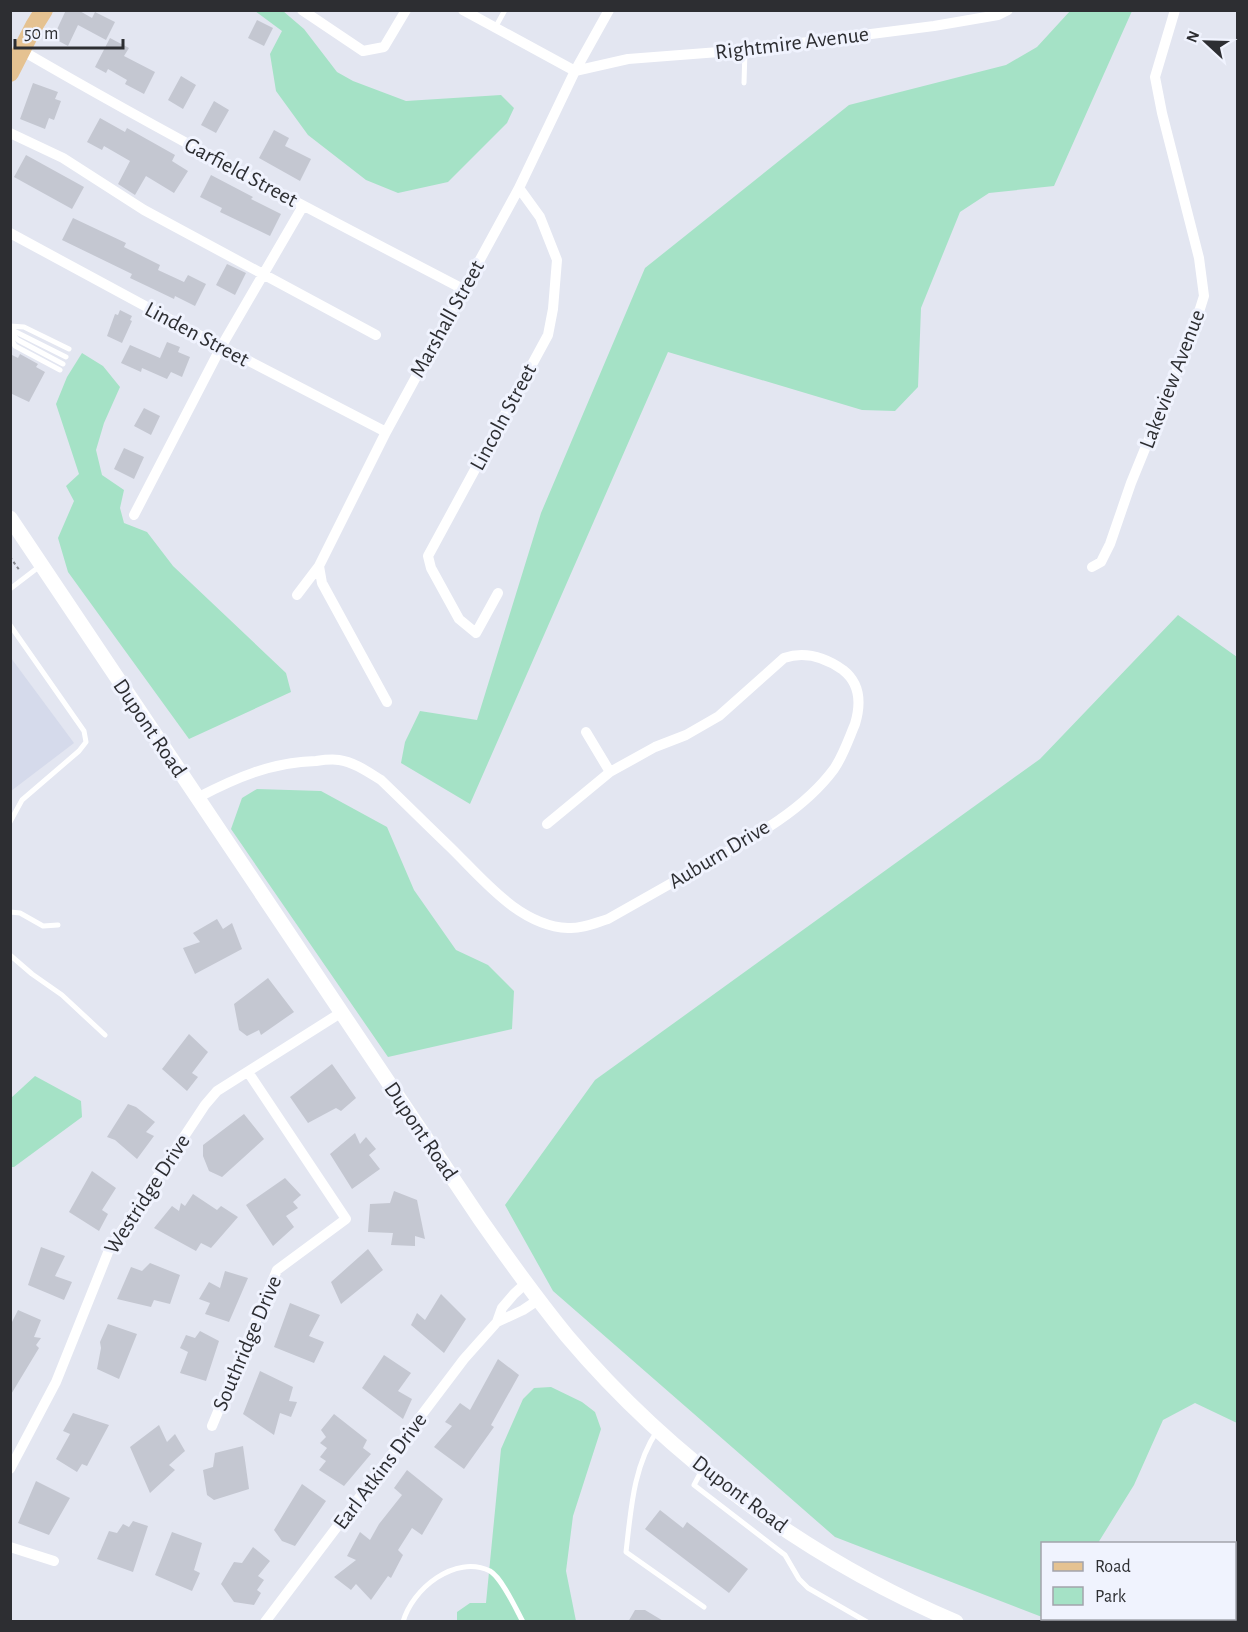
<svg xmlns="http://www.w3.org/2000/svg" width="1248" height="1632" font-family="'Alegreya Sans',sans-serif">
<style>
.built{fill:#d5daeb}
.green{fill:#a5e2c6}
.building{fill:#c4c7d1}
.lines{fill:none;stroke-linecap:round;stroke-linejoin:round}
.path{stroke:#868890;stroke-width:2;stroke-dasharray:3 3;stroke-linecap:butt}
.lane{stroke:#fff;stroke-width:5}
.street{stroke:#fff;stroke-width:10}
.secondary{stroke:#fff;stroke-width:15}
.primary{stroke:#e5c291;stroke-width:18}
.labels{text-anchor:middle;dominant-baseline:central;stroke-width:6;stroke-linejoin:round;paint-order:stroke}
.street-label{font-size:22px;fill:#2d2e32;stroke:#f0f3fe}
</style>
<rect width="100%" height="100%" fill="#e3e6f1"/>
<path class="built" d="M11 658 74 743 11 791Z"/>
<path class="green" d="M255 11H283L304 29 337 72 353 81 406 101 501 95 514 108 507 123 448 182 398 193 366 180 308 135 276 91 270 54 282 31Z
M1070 11H1132L1054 186 989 193 960 212 921 308 918 387 895 411 862 410 668 352 470 804 401 763 405 742 420 711 477 720 541 513 645 268 849 105 1006 65 1037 47Z
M82 353 103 366 120 387 104 423 96 450 102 475 124 490 120 508 124 523 147 532 173 566 286 673 291 692 189 739 68 572 58 538 74 501 66 486 79 474 56 404 67 377Z
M1178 615 1237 657V1423L1195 1403 1163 1420 1134 1485 1098 1543 1042 1544V1617L835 1537 553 1291 505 1205 595 1080 1040 759Z
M257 789 321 791 387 827 414 890 456 950 488 965 514 991 512 1029 388 1057 231 829 242 798Z
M35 1076 81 1101 82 1117 14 1167H11V1098Z
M551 1387 582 1402 595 1412 601 1429 573 1516 566 1571 576 1621 457 1622V1612L470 1603H486L501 1449 523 1399 534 1388Z"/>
<path class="building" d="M66 10H78L92 18 95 12 115 22 106 40 78 25 68 46 53 38Z
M257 20 273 28 264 46 248 38Z
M110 38 129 48 124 56 155 72 144 94 125 84 127 80 108 69 106 73 95 67Z
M181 76 196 85 183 109 168 100Z
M33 83 58 92 55 99 61 101 54 120 49 118 45 129 20 119Z
M214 101 229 110 216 133 201 125Z
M100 118 125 132 127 128 175 155 172 161 188 171 174 193 146 176 135 195 118 184 130 161 104 146 102 150 87 142Z
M274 130 289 138 285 146 311 159 300 181 259 158Z
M26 155 84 187 72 209 14 177Z
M211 175 253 197 251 199 281 214 270 236 220 212 222 208 200 197Z
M73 218 126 243 124 247 160 265 158 270 184 282 188 275 206 284 195 306 175 296 174 299 149 287 130 278 132 274 62 240Z
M227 264 246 273 235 295 216 285Z
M120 310 132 316 130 320 132 321 122 343 107 336 115 314 118 315Z
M167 342 180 347 178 352 190 357 182 377 171 372 167 379 142 368 141 372 121 363 130 345 160 358Z
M10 354 18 358 20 354 38 364 36 367 45 372 29 402 10 393Z
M144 408 160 416 151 435 134 426Z
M124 448 144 457 134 479 114 469Z
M217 919 223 929 232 923 242 949 195 974 183 948 200 942 193 933Z
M268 978 294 1012 261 1035 259 1030 247 1036 239 1030 234 1004Z
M189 1034 208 1052 192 1073 198 1077 187 1091 162 1069Z
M332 1064 356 1098 341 1111 336 1108 308 1123 290 1097Z
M128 1104 136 1107 155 1122 146 1132 154 1136 137 1159 115 1140 107 1137Z
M244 1114 264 1139 222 1177 209 1171 203 1156V1145Z
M355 1133 360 1144 366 1137 376 1149 369 1155 380 1169 352 1189 330 1154Z
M92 1171 116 1188 102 1210 108 1214 99 1231 69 1212Z
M285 1178 301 1195 293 1202 298 1208 286 1216 294 1227 273 1246 246 1205Z
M394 1191 417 1200 425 1239 415 1236V1246L391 1245 393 1233 368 1232 370 1204 390 1203Z
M193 1194 217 1210 221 1206 238 1217 211 1248 201 1243 196 1251 154 1228 172 1206 179 1211 181 1203 185 1206Z
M41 1247 65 1256 55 1276 72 1282 64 1300 28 1285Z
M368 1249 383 1270 341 1304 331 1282Z
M150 1263 180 1275 170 1304 154 1300 151 1307 117 1299 131 1267 142 1271Z
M225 1271 248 1278 229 1322 205 1314 210 1303 199 1299 209 1282 220 1288Z
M441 1294 466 1319 444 1353 411 1325 417 1313 425 1320Z
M290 1303 320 1315 309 1336 324 1342 314 1363 274 1347Z
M18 1310 41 1320 34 1337 41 1338 36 1345 39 1348 10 1396V1326Z
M108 1324 137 1334 119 1379 97 1369 101 1348 100 1342Z
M200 1331 219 1341 206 1381 180 1373 188 1352 180 1348 186 1335 195 1338Z
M384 1355 411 1373 398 1391 412 1399 403 1419 362 1388Z
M498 1359 519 1375 491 1425 494 1427 464 1469 434 1447 452 1426 445 1422 460 1403 470 1410Z
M260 1371 293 1387 289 1401 297 1402 291 1417 280 1413 274 1435 243 1414Z
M73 1413 109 1425 87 1466 82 1464 77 1472 56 1459 70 1434 63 1431Z
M334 1414 367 1440 363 1448 371 1454 344 1486 319 1470 326 1461 320 1457 327 1448 320 1443 326 1437 321 1430Z
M159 1425 167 1442 175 1434 185 1451 169 1465 175 1470 150 1493 130 1447Z
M243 1446 249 1489 214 1500 207 1495 203 1470 213 1467 215 1453Z
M407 1470 443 1499 422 1535 412 1528 398 1550 403 1555 391 1578 388 1576 371 1600 356 1584 351 1590 334 1577 356 1560 347 1556 360 1532 370 1540 379 1524 402 1495 394 1488Z
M36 1481 70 1498 49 1535 18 1523Z
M302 1484 326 1501 295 1546 282 1541 274 1530Z
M660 1510 683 1528 687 1522 748 1569 729 1593 645 1529Z
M133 1521 148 1526 133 1572 97 1559 109 1531 117 1533 123 1524 129 1527Z
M172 1532 202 1543 194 1570 200 1573 192 1591 155 1575Z
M253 1547 270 1561 258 1576 264 1580 257 1590 261 1593 254 1605 234 1602 221 1584 234 1562 242 1563Z
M635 1610H645L665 1622H628Z"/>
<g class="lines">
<path class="path" d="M10 557 20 571"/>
<path class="lane" d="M495 28 505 10
M744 83 745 50
M10 326 24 327 69 349
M10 329 66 357
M10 332 18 340 63 364
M10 337 15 346 60 370
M10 589 40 566
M10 625 84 731 86 742 79 751 22 800 10 822
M10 912 20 913 43 926 58 925
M10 955 32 974 62 995 105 1035
M657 1431C633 1467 631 1510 626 1552L704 1607
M702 1470 694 1485 785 1555 799 1579 808 1588 867 1622
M403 1622C412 1589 455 1554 490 1571 502 1578 516 1609 523 1622"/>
<path class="street" d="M302 10 363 51 384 47 406 10
M463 10 575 71
M21 50C165 134 315 212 463 289
M575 71 628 59 745 50 934 26 998 15 1008 10
M10 133 63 158 144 210 376 335
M10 233 195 333 386 432
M134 515 221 347 303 206
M1092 567 1101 562 1110 544 1131 483 1193 331 1204 296 1199 258 1162 113 1155 77 1175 10
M498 593 476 633 459 619 431 568 428 556 548 335 553 309 557 260 540 217 519 188
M297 595 319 566
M387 702 322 583 319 566 386 432 519 188 575 71 609 10
M586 732 610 772
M197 798C235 778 272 762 316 761 323 760 332 759 339 760 354 762 368 772 381 780 404 802 427 825 450 847 482 878 519 926 568 928 582 929 595 923 608 919 641 900 674 882 707 863 752 838 803 811 834 769 843 756 849 738 855 724 861 704 861 684 843 670 826 658 805 651 784 658L719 716 686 735 655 747 610 772 547 824
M497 1322 523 1310 538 1300
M212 1426 277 1270 346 1219 248 1072
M10 1469 56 1382 109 1250 205 1105 217 1091 342 1012
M10 1547 54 1561
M265 1622 464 1359 497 1322 502 1308 514 1294 526 1283"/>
<path class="secondary" d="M10 518 480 1219C508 1259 536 1298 567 1336 671 1459 808 1559 956 1622"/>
<path class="primary" d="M10 73 34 26 44 10"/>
</g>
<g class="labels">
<g class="street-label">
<text transform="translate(792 43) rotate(-7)">Rightmire Avenue</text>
<text transform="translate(241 172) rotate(28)">Garfield Street</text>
<text transform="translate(447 319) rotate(-61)">Marshall Street</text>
<text transform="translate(197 334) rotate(28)">Linden Street</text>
<text transform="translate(1172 379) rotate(-69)">Lakeview Avenue</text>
<text transform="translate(503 417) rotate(-62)">Lincoln Street</text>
<text transform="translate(150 728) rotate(56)">Dupont Road</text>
<text transform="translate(719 854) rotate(-31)">Auburn Drive</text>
<text transform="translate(421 1131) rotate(56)">Dupont Road</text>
<text transform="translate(147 1194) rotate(-57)">Westridge Drive</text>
<text transform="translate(247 1343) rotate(-67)">Southridge Drive</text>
<text transform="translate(380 1471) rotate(-53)">Earl Atkins Drive</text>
<text transform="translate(740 1494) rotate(37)">Dupont Road</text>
</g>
</g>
<rect width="1248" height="1632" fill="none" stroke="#2d2e32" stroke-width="24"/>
<rect x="1041" y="1542" width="195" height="78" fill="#f0f3fe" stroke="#a2a4ac" stroke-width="1.5"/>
<rect x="1053" y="1562" width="30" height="9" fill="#e5c291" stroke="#a2a4ac" stroke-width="1.5"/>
<text x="1095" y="1572" font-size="18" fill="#2d2e32">Road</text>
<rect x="1053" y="1587" width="30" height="18" fill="#a5e2c6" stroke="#a2a4ac" stroke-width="1.5"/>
<text x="1095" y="1602" font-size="18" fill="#2d2e32">Park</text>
<g transform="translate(1206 42) rotate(292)" stroke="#f0f3fe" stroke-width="4.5" paint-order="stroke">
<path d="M0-4.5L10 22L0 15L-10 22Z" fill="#2d2e32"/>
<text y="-9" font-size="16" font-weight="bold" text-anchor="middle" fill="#2d2e32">N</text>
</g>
<path d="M15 39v9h108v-9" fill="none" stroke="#2d2e32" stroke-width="3"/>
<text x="24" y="39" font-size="18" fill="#2d2e32" stroke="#f0f3fe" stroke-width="4.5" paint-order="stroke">50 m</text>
</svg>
